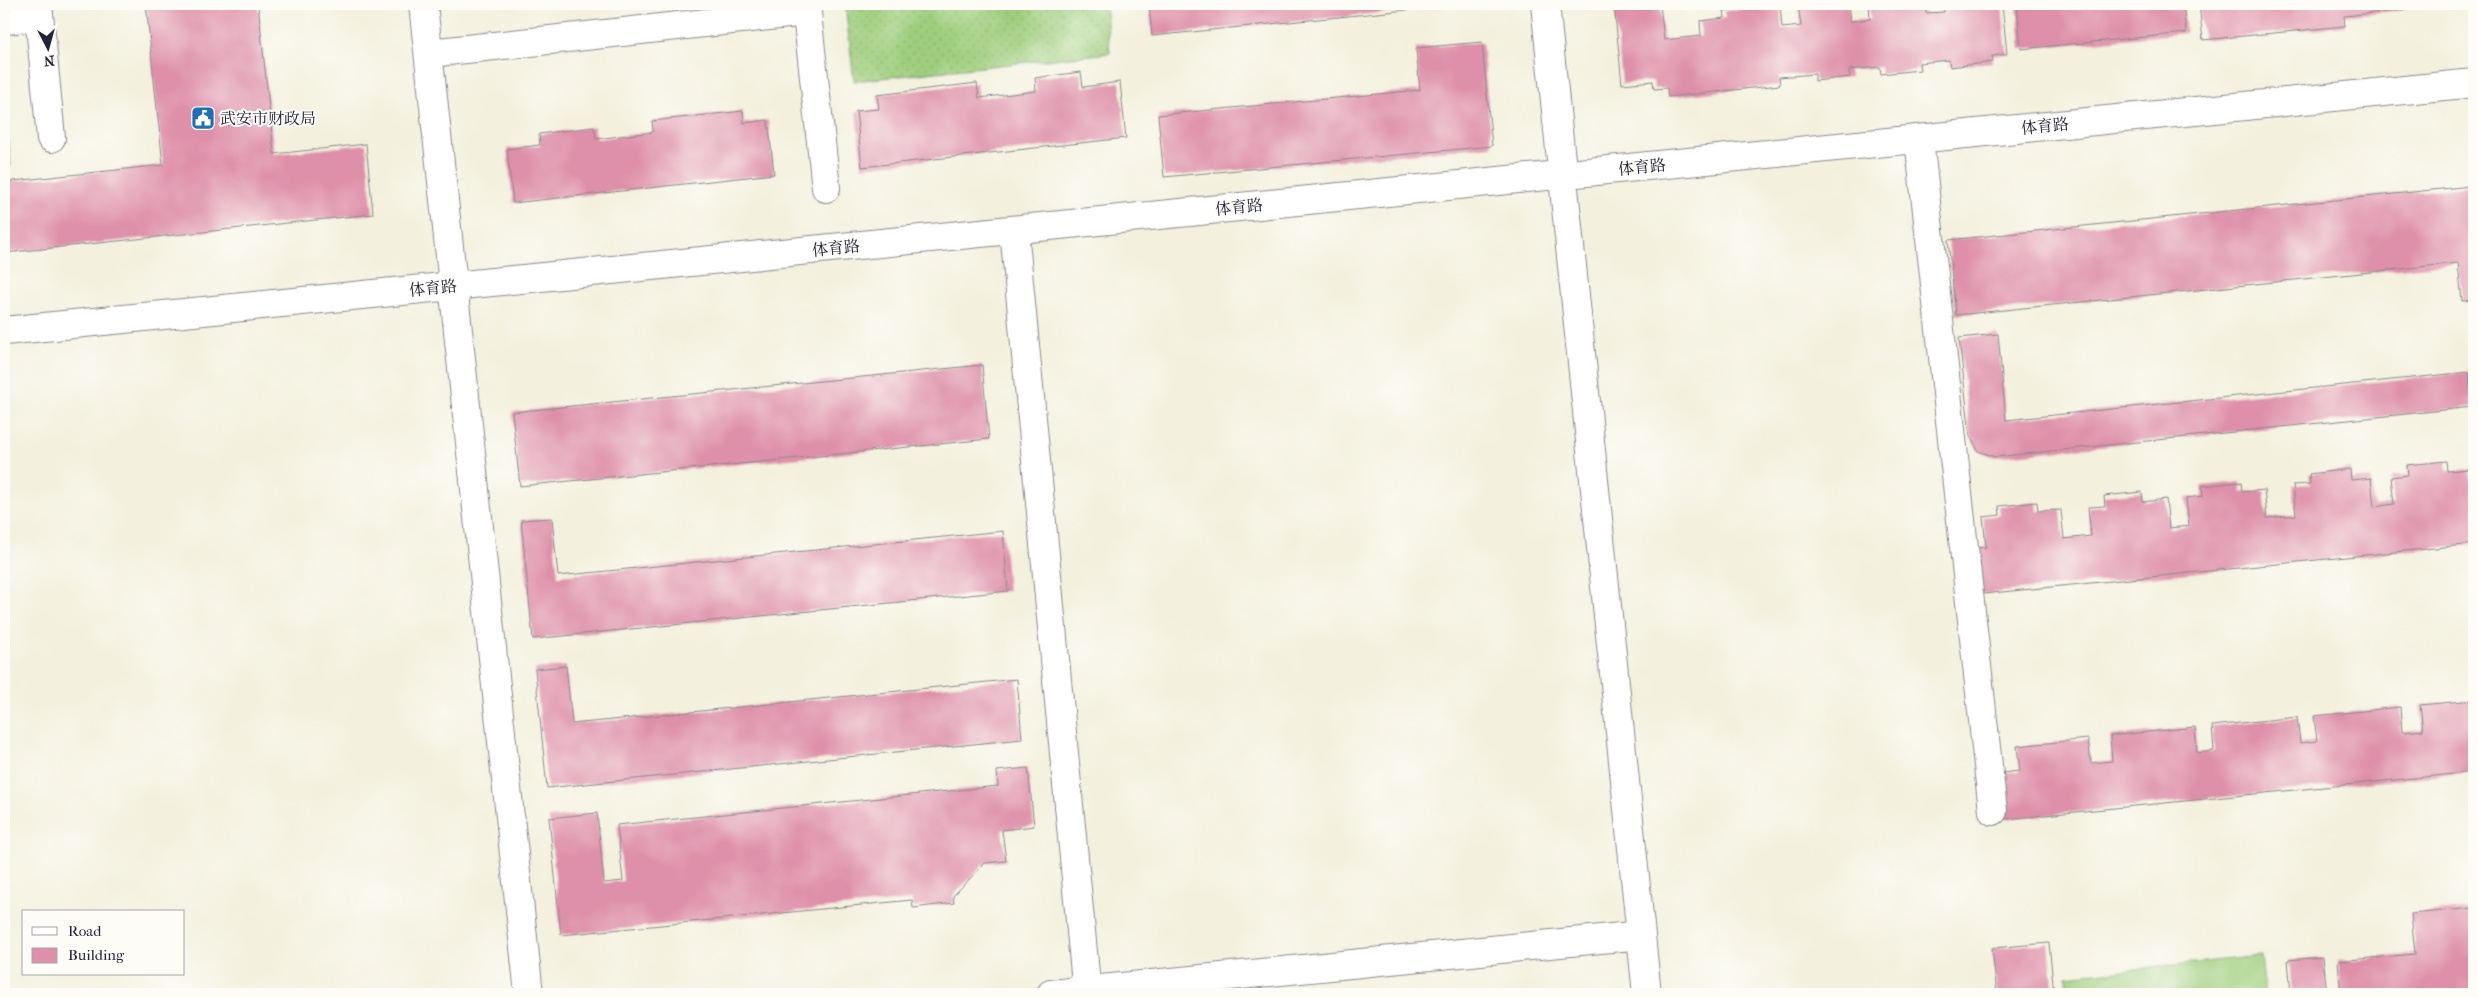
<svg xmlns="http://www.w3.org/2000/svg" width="2478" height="998" font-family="'IM FELL French Canon','Noto Serif SC',serif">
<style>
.grass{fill:url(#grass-dots);stroke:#60785c}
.garden{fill:#9fce7d;stroke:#60785c}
.building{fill:#de8fa9}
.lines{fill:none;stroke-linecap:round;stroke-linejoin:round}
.minor-casing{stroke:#8a898c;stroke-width:30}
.minor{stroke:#fff;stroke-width:28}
.labels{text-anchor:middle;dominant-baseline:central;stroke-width:4;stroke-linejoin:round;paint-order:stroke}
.poi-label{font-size:16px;fill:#22223b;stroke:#fdfcf7;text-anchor:start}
.street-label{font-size:16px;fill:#22223b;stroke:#fdfcf7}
</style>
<defs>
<pattern id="grass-dots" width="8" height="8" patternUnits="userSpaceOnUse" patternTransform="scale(1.25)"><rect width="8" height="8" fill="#9fce7d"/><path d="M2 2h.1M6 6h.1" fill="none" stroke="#89b16d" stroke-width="1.8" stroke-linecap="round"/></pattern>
</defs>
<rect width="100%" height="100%" fill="#fdfcf7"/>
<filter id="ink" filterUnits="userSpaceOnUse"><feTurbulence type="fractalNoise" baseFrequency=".02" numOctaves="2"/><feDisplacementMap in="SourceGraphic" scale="10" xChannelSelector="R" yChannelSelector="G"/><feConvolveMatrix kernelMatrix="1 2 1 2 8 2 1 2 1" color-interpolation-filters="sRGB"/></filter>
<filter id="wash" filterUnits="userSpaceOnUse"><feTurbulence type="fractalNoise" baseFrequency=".0096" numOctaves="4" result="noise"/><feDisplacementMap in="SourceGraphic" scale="20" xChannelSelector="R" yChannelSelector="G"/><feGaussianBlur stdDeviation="1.12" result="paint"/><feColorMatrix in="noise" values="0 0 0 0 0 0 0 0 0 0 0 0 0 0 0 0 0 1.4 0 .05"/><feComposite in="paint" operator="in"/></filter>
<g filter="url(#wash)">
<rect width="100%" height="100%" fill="#f3f0dd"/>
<path class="grass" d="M845 4H1105L1110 53 854 81Z
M4 98 11 165 4 166Z"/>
<path class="garden" d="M2261 956 2265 994H2067L2066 976Z"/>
<g id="blocks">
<path class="building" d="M146 4H258L274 154 366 144 373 214 4 253V182L163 165Z
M1149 4H1456V5L1152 36Z
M1614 4H1660L1664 40 1701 36 1700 21 1725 18 1724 11 1780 5 1782 28 1801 26 1798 4H1848L1850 21 1870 19 1869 4H1925L1926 13 1944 12 1943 4H1996V6L2002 5 2007 54 1992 56 1993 62 1950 67 1949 60 1919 63 1920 70 1881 74 1880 67 1849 70 1850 77 1815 81V74L1779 77 1780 85 1668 97 1667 88 1654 89 1653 81 1622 84Z
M2017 4H2183L2186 33 2021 49Z
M2199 4H2403V10L2344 16 2345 26 2203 40Z
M1482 42 1492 146 1164 177 1158 115 1420 90 1416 48Z
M1081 72 1083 87 1120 82 1126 138 862 167 856 111 879 109 877 95 977 83 979 98 1036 91 1035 78Z
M743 111 744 123 768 120 774 174 513 203 507 149 540 145 539 134 594 127 596 139 653 132 652 121Z
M2471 186 2474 215V300L2462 301 2458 263 1956 315 1948 240Z
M1998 334 2006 420 2469 372 2472 407 1995 457 1978 451 1970 435 1959 338Z
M982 365 989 439 520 486 512 412Z
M2446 461 2447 471 2469 469 2472 497H2474V544L1973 595 1968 549 1986 547 1983 517 2000 515 1999 506 2037 502 2038 511 2061 510 2064 539 2091 536 2088 507 2105 506 2104 496 2142 492 2143 502 2166 499 2169 528 2189 526 2186 498 2203 496 2202 486 2241 482 2242 492 2264 490 2267 518 2296 515 2293 485 2310 484 2309 474 2350 469 2351 480 2371 478 2374 507 2394 504 2391 477 2408 475 2407 465Z
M552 518 558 576 1003 531 1008 591 533 639 521 520Z
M566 666 572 724 1017 679 1022 739 547 788 535 669Z
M2474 700V772L2005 819 2001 773 2020 771 2017 746 2088 739 2091 763 2112 761 2110 736 2195 727 2197 753 2214 751 2212 726 2297 717 2300 743 2317 741 2314 716 2400 707 2402 732 2423 730 2420 705Z
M1028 768 1034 826 1002 830 1006 861 985 863 953 896 954 903 913 908 912 900 561 935 549 818 597 813 604 883 623 881 617 825 998 786 997 771Z
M2474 908V994H2341L2338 961 2415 954 2411 914Z
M2049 943 2054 994H1997L1992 948Z
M2323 957 2327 994H2291L2288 960Z"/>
</g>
</g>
<g filter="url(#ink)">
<use href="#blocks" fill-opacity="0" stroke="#8a898c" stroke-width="1"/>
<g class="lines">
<g class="minor-casing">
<path id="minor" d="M38 4 51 138
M423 4 529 994
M806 4 826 188
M1545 4 1647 994
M4 20 39 17
M429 53 807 12
M1919 139 1993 811
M1014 230 1087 994
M4 331 2474 83
M1051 994 1641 935"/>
</g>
<use href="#minor" class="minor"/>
</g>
</g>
<defs>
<g id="civic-square" transform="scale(1.25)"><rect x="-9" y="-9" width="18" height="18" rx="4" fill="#1f6fb2" stroke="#fdfcf7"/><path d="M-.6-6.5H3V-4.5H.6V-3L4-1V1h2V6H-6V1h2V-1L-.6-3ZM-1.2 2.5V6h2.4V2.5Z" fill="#fff"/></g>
</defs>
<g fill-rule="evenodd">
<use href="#civic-square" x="203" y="118"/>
</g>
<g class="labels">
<g class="poi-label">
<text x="220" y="118">武安市财政局</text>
</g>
<g class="street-label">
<text transform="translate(2045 126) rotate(-6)">体育路</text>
<text transform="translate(1642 167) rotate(-6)">体育路</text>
<text transform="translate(1239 207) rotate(-6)">体育路</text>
<text transform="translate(836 248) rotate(-6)">体育路</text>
<text transform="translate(433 288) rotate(-6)">体育路</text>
</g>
</g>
<rect width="2478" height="998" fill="none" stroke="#fdfcf7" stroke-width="20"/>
<rect x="22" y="910" width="162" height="65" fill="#fdfcf7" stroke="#a5a5ac"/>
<rect x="32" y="927" width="25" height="8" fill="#ffffff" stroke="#a5a5ac"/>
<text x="68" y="936" font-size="15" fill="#22223b">Road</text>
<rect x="32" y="948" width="25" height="15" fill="#de8fa9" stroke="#a5a5ac"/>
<text x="68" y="960" font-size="15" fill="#22223b">Building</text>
<g transform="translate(48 48) rotate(174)" stroke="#fdfcf7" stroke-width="4" paint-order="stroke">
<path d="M0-4L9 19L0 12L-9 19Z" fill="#22223b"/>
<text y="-8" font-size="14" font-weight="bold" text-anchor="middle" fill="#22223b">N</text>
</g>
</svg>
